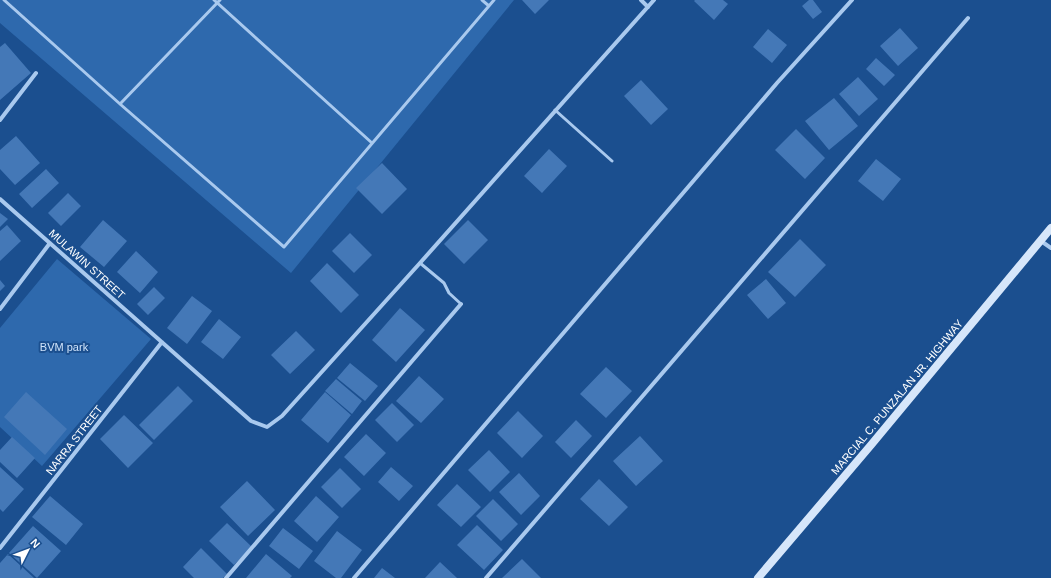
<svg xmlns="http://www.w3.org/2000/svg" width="1051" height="578" font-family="Helvetica,sans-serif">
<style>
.green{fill:#2e69ad}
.building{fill:#4478b7}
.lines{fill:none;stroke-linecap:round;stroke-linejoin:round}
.lane{stroke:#a9c9ee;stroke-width:3}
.street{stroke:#a9c9ee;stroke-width:4}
.secondary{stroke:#d6e6fa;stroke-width:8}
.labels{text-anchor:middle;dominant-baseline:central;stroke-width:4;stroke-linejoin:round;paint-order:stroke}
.street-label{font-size:11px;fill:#fff;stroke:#1b4f8f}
.park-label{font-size:11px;fill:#cfe3fa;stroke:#1b4f8f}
</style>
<rect width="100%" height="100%" fill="#1b4f8f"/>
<path class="green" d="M0 0H514L291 273 0 23Z
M57 259 151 339 42 466 0 427V328Z"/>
<path class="building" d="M522 0H549L535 14Z
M695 0H723L728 4 714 20 694 1Z
M809 0H813L822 12 813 19 802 6Z
M900 28 918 48 898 66 880 46Z
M768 29 787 45 772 63 753 47Z
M5 43 31 73 0 100V47Z
M876 58 895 75 884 86 866 69Z
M858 77 878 99 859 116 839 94Z
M641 80 668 109 651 125 624 96Z
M834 98 858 126 829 150 805 121Z
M796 129 825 158 805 179 775 150Z
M16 136 40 163 15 185 0 169V150Z
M549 149 567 166 542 193 524 176Z
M876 159 901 179 883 201 858 181Z
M382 163 407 189 382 214 356 188Z
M46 169 59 183 32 208 19 194Z
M68 193 81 206 61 226 48 213Z
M0 213 8 219 0 227Z
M103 220 127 241 104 267 80 247Z
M468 220 488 240 464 264 444 244Z
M7 225 21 241 0 261V231Z
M350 233 372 255 354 273 332 251Z
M800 239 826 265 795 297 768 272Z
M136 251 158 272 140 293 117 272Z
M327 263 359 295 341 313 310 281Z
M766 279 786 303 768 319 747 295Z
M0 280 5 286 0 291Z
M154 287 165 298 148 315 137 304Z
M192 296 212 311 187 344 167 328Z
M400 308 425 330 396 362 372 340Z
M219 319 241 337 223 359 201 342Z
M296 331 315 350 290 374 271 355Z
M350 363 378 386 365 401 337 378Z
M606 367 632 391 606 418 580 394Z
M419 376 444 399 421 423 396 401Z
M336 379 362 401 352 414 325 391Z
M178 386 193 401 154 440 139 425Z
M26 392 67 429 45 455 4 417Z
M325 392 351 415 328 443 301 420Z
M392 403 414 425 397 442 375 420Z
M518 411 543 436 522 458 497 433Z
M124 415 153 443 128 468 100 439Z
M576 420 592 436 571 458 555 442Z
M366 434 386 453 364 476 344 457Z
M640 436 663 461 636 486 613 461Z
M12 437 35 458 17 478 0 462V450Z
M489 450 510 472 490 492 468 470Z
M0 467 24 489 3 512 0 509Z
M391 467 413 486 399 501 378 482Z
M340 468 361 489 342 508 321 487Z
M519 473 540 496 521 515 499 492Z
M599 479 628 507 609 526 580 499Z
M247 481 275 510 248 536 220 507Z
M457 484 481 507 461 527 437 505Z
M50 496 83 524 66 545 32 517Z
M316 496 339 517 317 542 294 521Z
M493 499 518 524 501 541 476 516Z
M227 523 252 547 234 565 209 541Z
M477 525 503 550 484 570 457 545Z
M33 526 61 551 37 578 9 553Z
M283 528 313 551 299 569 269 546Z
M337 531 362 550 341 578H336L314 561Z
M201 548 227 574 223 578H194L183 567Z
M8 554 34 578H0V563Z
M266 554 292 576 290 578H246Z
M522 559 541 578H502Z
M440 562 457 578H425Z
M382 568 395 578H374Z"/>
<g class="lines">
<path class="lane" d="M4 0 120 104 284 247 494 0
M214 0 372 143
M482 0 489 6
M120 104 220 0
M555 110 612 161
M420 263 444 283 449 293 461 304"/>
<path class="street" d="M641 0 648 7
M0 120 36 73
M0 199 251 421 267 427 282 416 420 263 654 0
M1041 241 1051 248
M0 309 50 243
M0 548 162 342
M226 578 461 304
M354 578 777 83 852 0
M486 578 968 18"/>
<path class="secondary" d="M758 578 871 445 1051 228"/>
</g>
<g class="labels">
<g class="street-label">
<text transform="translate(87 264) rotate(42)">MULAWIN STREET</text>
<text transform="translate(897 397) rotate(-50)">MARCIAL C. PUNZALAN JR. HIGHWAY</text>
<text transform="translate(74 440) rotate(-52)">NARRA STREET</text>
</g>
<g class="park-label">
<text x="64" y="347">BVM park</text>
</g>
</g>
<g transform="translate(28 550) rotate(48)" stroke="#1b4f8f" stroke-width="3" paint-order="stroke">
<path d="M0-3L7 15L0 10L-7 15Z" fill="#ffffff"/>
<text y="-6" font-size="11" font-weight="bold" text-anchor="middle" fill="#ffffff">N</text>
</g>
</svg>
